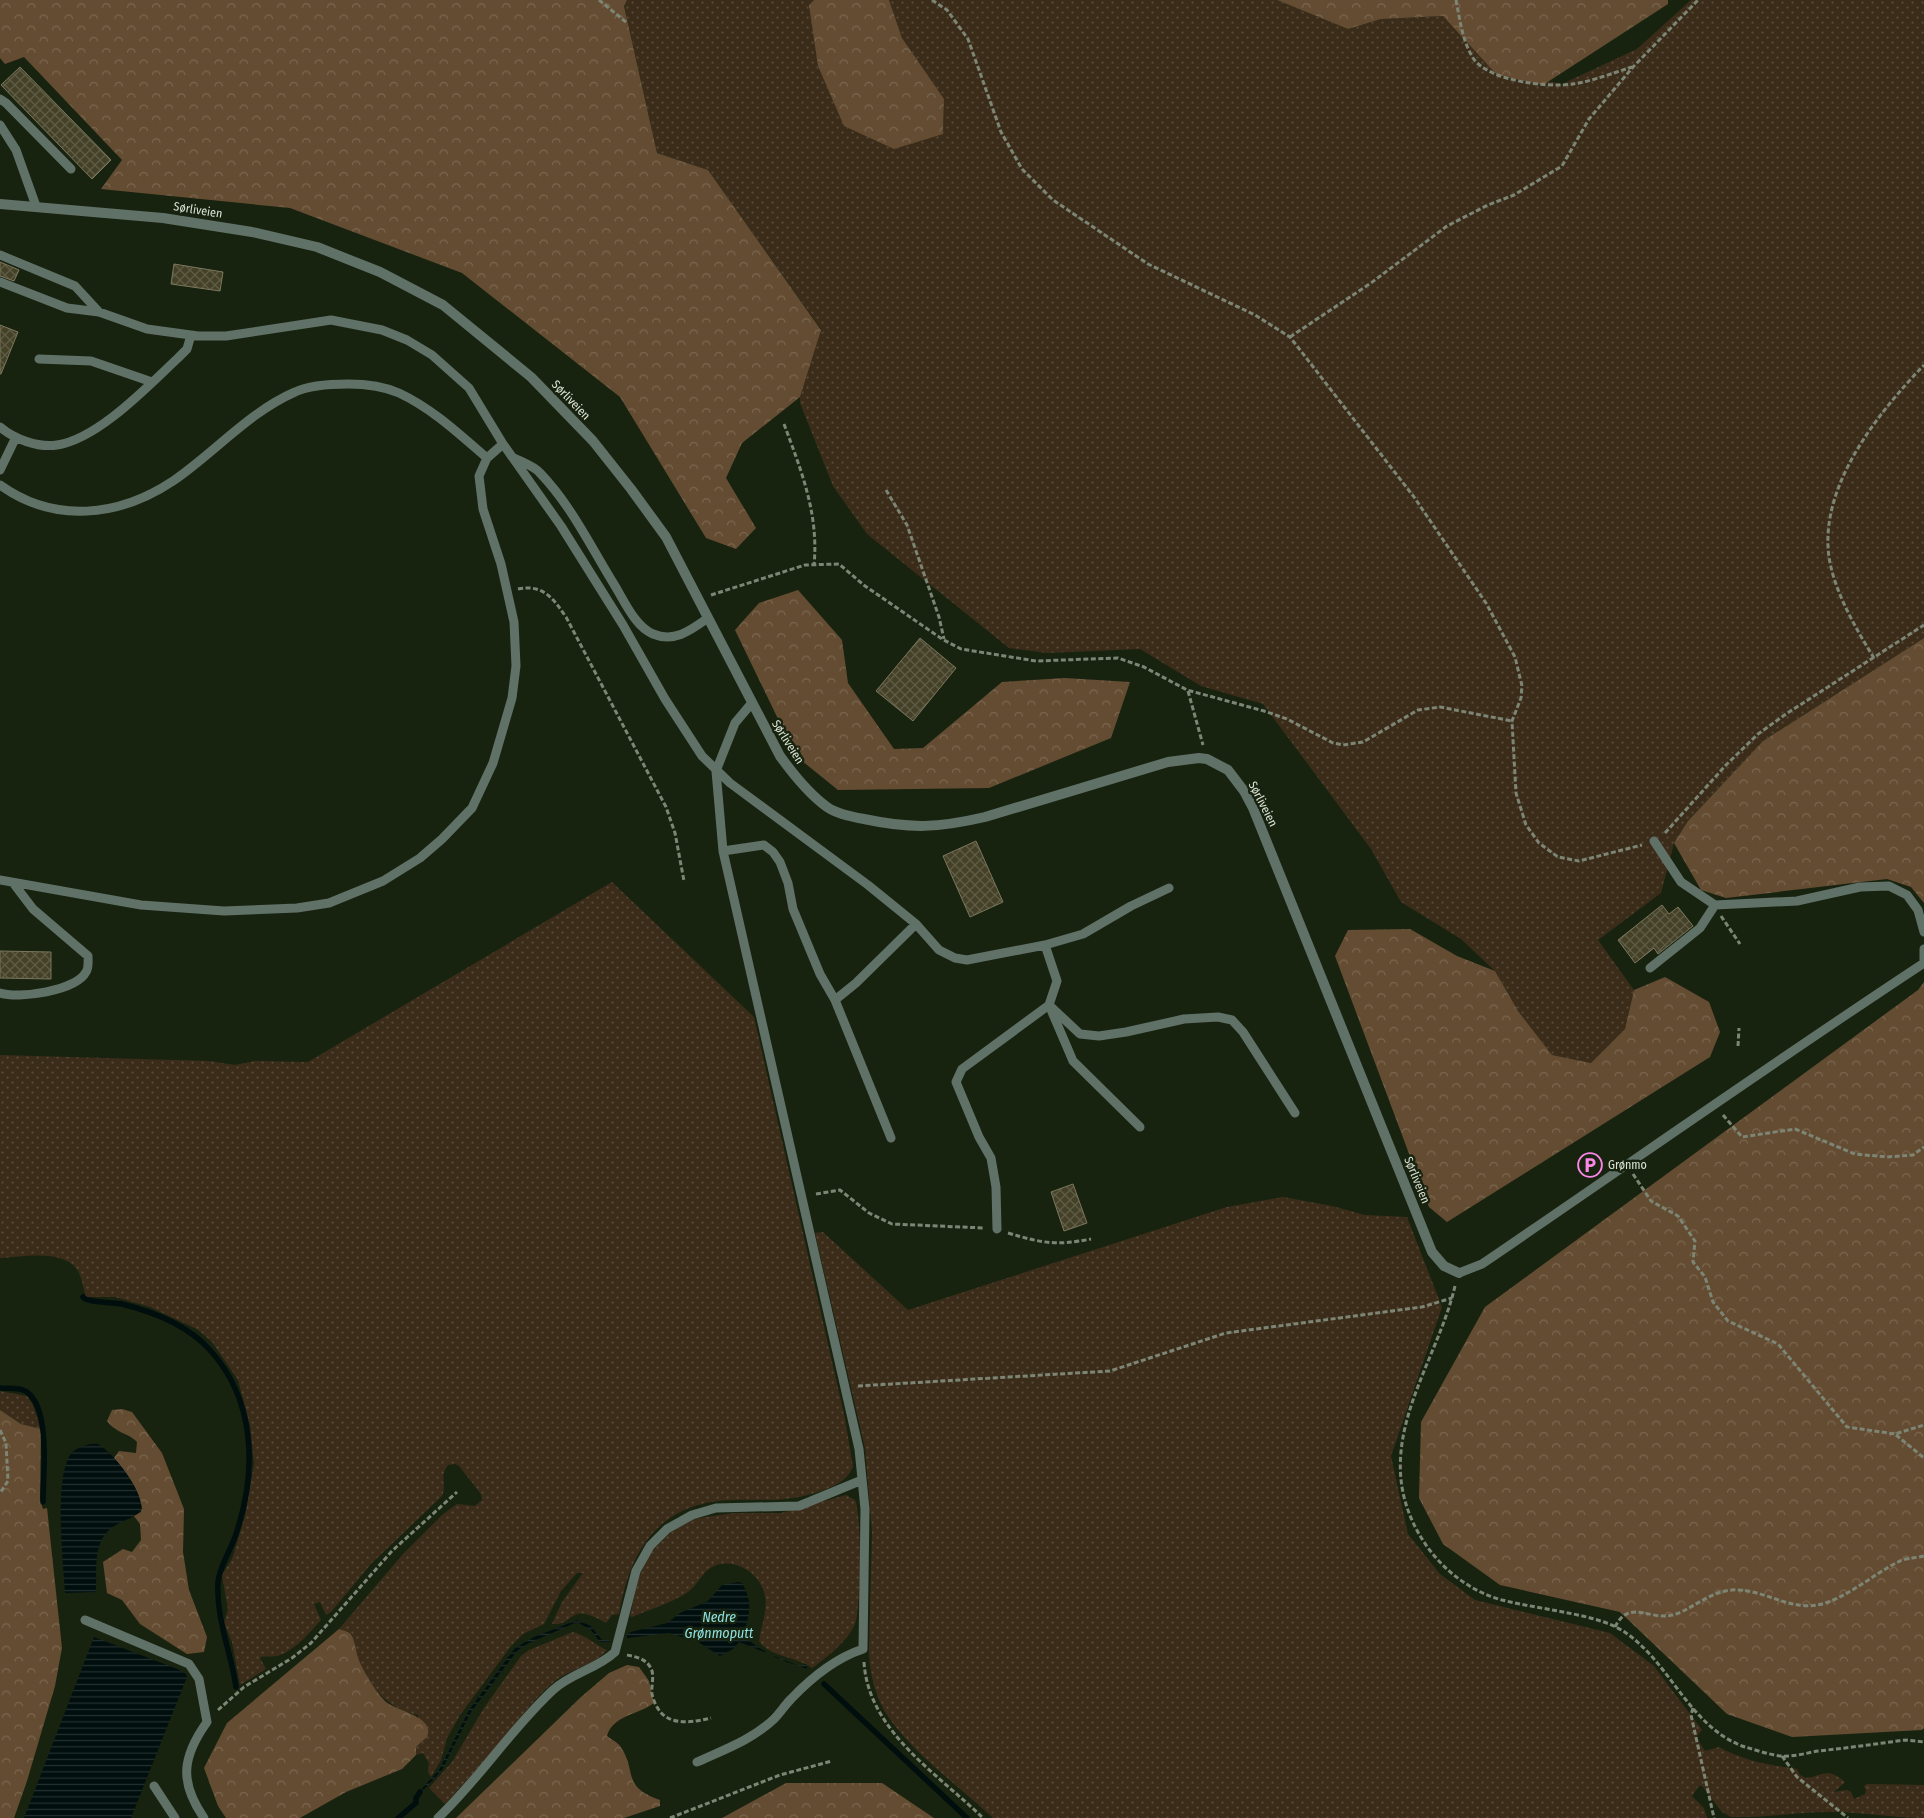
<svg xmlns="http://www.w3.org/2000/svg" width="1924" height="1818" font-family="'Fira Sans Condensed',sans-serif">
<style>
.grass{fill:url(#grass-dots)}
.forest{fill:url(#forest-crowns)}
.water{fill:url(#water-rules)}
.lines{fill:none;stroke-linecap:round;stroke-linejoin:round}
.stream{stroke:#000e0e;stroke-width:5.5}
.building{fill:url(#building-cross-hatch);stroke:#7b775d}
.path{stroke:#7d8675;stroke-width:3;stroke-dasharray:5 2.5;stroke-linecap:butt}
.lane{stroke:#607168;stroke-width:9}
.street{stroke:#607168;stroke-width:10}
.labels{text-anchor:middle;dominant-baseline:central;stroke-width:5;stroke-linejoin:round;paint-order:stroke}
.street-label{font-size:12px;fill:#dbe3d5;stroke:#18230f}
.poi-label{font-size:12px;fill:#dbe3d5;stroke:#18230f;text-anchor:start}
.water-label{font-size:14px;font-style:italic;fill:#8de1e0;stroke:#18230f}
</style>
<defs>
<pattern id="grass-dots" width="8" height="8" patternUnits="userSpaceOnUse" patternTransform="scale(1.25)"><rect width="8" height="8" fill="#3b2c1a"/><path d="M2 2h.1M6 6h.1" fill="none" stroke="#574a3a" stroke-width="1.8" stroke-linecap="round"/></pattern>
<pattern id="forest-crowns" width="20" height="18" patternUnits="userSpaceOnUse" patternTransform="scale(1.25)"><rect width="20" height="18" fill="#644c32"/><path d="M2 6a3 3 0 1 1 6 0M12 15a3 3 0 1 1 6 0" fill="none" stroke="#7a664f"/></pattern>
<pattern id="water-rules" width="6" height="5" patternUnits="userSpaceOnUse" patternTransform="scale(1.25)"><rect width="6" height="5" fill="#000e0e"/><path d="M0 2.5h6" fill="none" stroke="#253130"/></pattern>
<pattern id="building-cross-hatch" width="8" height="8" patternUnits="userSpaceOnUse" patternTransform="scale(1.25)"><rect width="8" height="8" fill="#454128"/><path d="M0 0l8 8M0 8l8-8" fill="none" stroke="#5f5c46"/></pattern>
</defs>
<rect width="100%" height="100%" fill="#18230f"/>
<path class="grass" d="M627 0H814L809 5 943 134 944 100 902 38 889 0H1277L1348 29 1381 19 1443 16 1501 73 1562 84 1637 49 1691 0H1924V638L1763 741 1688 821 1674 843 1661 893 1598 940 1634 990 1625 1029 1591 1063 1552 1055 1518 1011 1495 971 1461 939 1401 902 1371 849 1263 704 1201 686 1140 649 1047 653 1009 648 867 534 833 486 800 403V397L821 329 708 170 657 153 624 5Z
M612 882 754 1017 845 1419 853 1467C847 1480 837 1485 824 1490 787 1503 771 1499 734 1500 661 1501 630 1548 619 1614L612 1615 606 1623C567 1600 576 1626 552 1624L562 1602 583 1573H577L561 1591 544 1624 523 1634 511 1646 460 1715 447 1738 441 1760 431 1777 428 1772 429 1763 423 1753 416 1755V1747L423 1741 418 1715C388 1709 369 1687 358 1659 356 1652 355 1643 352 1636 349 1631 344 1631 339 1629L403 1554 442 1515 457 1504 475 1506 482 1500 481 1494 459 1466 455 1464 448 1465C439 1475 447 1485 442 1496L371 1564 331 1612 326 1615 320 1602 314 1604 321 1620C309 1633 295 1651 277 1656 272 1657 266 1656 261 1657L260 1658 266 1669 240 1685 232 1642 224 1623 228 1609 222 1575 232 1559 245 1516 254 1464 250 1425 238 1380 212 1342 197 1329 150 1307 115 1297H86C83 1288 82 1275 76 1268 60 1249 21 1257 0 1258V1055L209 1061 235 1065 255 1061 308 1062Z
M1283 1197 1332 1206 1365 1215 1407 1217 1442 1307 1391 1456 1408 1534 1440 1574 1475 1600 1610 1633 1654 1666 1702 1730 1696 1737 1705 1751 1719 1747C1744 1761 1769 1765 1797 1769L1800 1775 1806 1778C1825 1775 1827 1767 1845 1782L1834 1792 1847 1790 1851 1792 1854 1799 1865 1794 1866 1790 1864 1786 1867 1784 1924 1785V1818C1893 1818 1863 1812 1831 1812 1798 1812 1764 1818 1731 1817L1722 1812 1702 1786H1699L1692 1796 1704 1808 1707 1818H993C960 1787 897 1741 880 1702 873 1686 870 1670 869 1653L872 1531 865 1448 815 1233 823 1232 908 1310 1227 1207Z
M0 1391 27 1396 33 1405 41 1429 21 1424 0 1410Z
M846 1495 855 1500C862 1515 861 1608 855 1624 847 1642 830 1654 815 1666L812 1668C797 1657 770 1657 759 1641 761 1626 768 1610 765 1596 761 1573 733 1556 712 1567 702 1572 698 1585 688 1592 671 1603 651 1609 632 1617L630 1616 638 1579 650 1553 670 1533 693 1519 734 1513H781Z
M573 1632C586 1635 595 1645 607 1650 594 1665 571 1669 555 1681 532 1700 515 1725 496 1747 480 1767 462 1785 445 1804L429 1788 452 1762 484 1708 521 1656 529 1650Z"/>
<path class="forest" d="M0 0H627L624 6 657 153 708 170 821 330 800 397 742 443 726 478 756 528 736 549 706 538 620 397 462 273 290 208 101 189 122 160 24 57 5 64 0 58Z
M814 0H889L902 38 944 99 943 134 894 149 844 126 818 66 809 5Z
M1277 0H1668V4L1543 85 1497 75 1443 16 1381 19 1348 29Z
M798 590 842 640 848 683 894 749 923 748 1002 682 1065 678 1130 682 1111 738 989 788 838 790 796 756 735 630 759 603Z
M1924 638V903L1911 887 1887 879 1726 898 1701 890 1674 843 1688 821 1763 741Z
M1410 929 1457 956 1495 971 1518 1011 1552 1055 1591 1063 1625 1029 1634 990 1665 977 1709 1002 1720 1032 1710 1057 1447 1222 1429 1207 1335 956 1348 930Z
M1924 982V1728L1922 1730 1792 1737 1727 1714 1620 1612 1500 1585 1443 1544 1419 1498 1421 1422 1485 1307 1918 990Z
M122 1409 132 1412 162 1453 184 1509 183 1552 189 1590 207 1637 204 1652 187 1654 140 1624 122 1600 107 1593 103 1562 123 1549 132 1552 141 1540 140 1524 134 1516 141 1512C143 1492 126 1473 114 1458L119 1451 136 1453 137 1442C127 1432 117 1434 107 1421L112 1410Z
M0 1410 21 1424 41 1429 40 1499 43 1509 47 1508 62 1648 55 1686 27 1781 14 1818H0Z
M339 1629C344 1631 349 1631 352 1636 355 1642 356 1651 358 1658 363 1671 375 1691 385 1701 395 1711 436 1716 427 1737L416 1747V1755L402 1769 346 1792 300 1818H226L218 1806 204 1768 227 1723Z
M627 1665 639 1667 649 1681 654 1703C638 1715 613 1715 607 1736 611 1739 617 1742 620 1746 638 1771 620 1786 660 1800V1806L624 1818H456L581 1697 609 1673Z
M786 1783H882L934 1818H722Z"/>
<path class="water" d="M98 1444C115 1454 141 1489 142 1509 136 1517 125 1520 116 1525 92 1538 97 1569 96 1592L65 1593C63 1561 54 1481 70 1455 75 1448 89 1443 98 1444Z
M738 1582 742 1583C753 1602 750 1614 743 1635 752 1645 793 1671 806 1664L807 1669 739 1642 733 1649 720 1656 698 1642 669 1633 627 1638V1634L631 1632 667 1623 680 1613 708 1601 722 1585Z
M577 1620 591 1626 602 1640H609L610 1642H600L591 1630 577 1622 527 1644 517 1651 471 1712 442 1770 417 1797 416 1795 439 1770 469 1710 515 1648 534 1637Z
M94 1637 180 1670 186 1674 187 1677 131 1818H24Z"/>
<g class="lines">
<path class="stream" d="M83 1297C87 1303 113 1302 122 1304 154 1312 187 1325 209 1349 256 1400 257 1471 236 1534 232 1548 218 1569 218 1583 216 1619 231 1652 236 1687
M0 1388C8 1389 20 1387 27 1392 51 1410 43 1475 43 1502
M824 1684 967 1818
M398 1818 416 1803V1798L420 1792"/>
</g>
<path class="building" d="M20 67 111 160 92 179 1 85Z
M0 262 19 270 14 281 0 276Z
M174 264 223 272 220 291 171 284Z
M0 325 18 332 1 374H0Z
M920 638 956 668 913 721 876 691Z
M976 841 1003 902 970 917 943 856Z
M1662 905 1669 914 1678 907 1693 926 1658 954 1654 948 1635 963 1618 940Z
M0 951 51 952V979L0 978Z
M1073 1184 1087 1223 1064 1231 1051 1192Z"/>
<g class="lines">
<path class="path" d="M599 0 627 23
M932 0 947 10 968 39 1001 132 1022 169 1053 200 1148 264 1255 315 1290 337 1414 497 1486 603 1515 657 1522 686 1521 698 1512 721 1516 793 1526 825 1539 843 1558 857 1579 861 1642 845
M1456 0C1460 20 1462 40 1473 58 1488 81 1548 88 1573 84 1593 81 1613 73 1632 67
M1290 337 1371 283 1447 226 1488 205 1514 195 1562 166 1589 119 1633 67 1698 0
M784 424C801 470 819 514 814 565
M886 490 907 525 939 617 944 639
M518 589C543 584 553 598 566 617L666 807 675 833 684 881
M711 595 805 565 839 564 865 586 942 639 961 649 1036 661 1118 658 1144 667 1187 690 1264 711 1287 719 1333 743 1343 745 1363 742 1418 710 1440 707 1512 721
M1874 658C1856 629 1834 591 1829 557 1819 486 1878 413 1924 365
M1188 691 1203 745
M1665 833 1726 765 1758 734 1786 714 1924 625
M1721 916 1740 944
M1738 1046 1739 1028
M1723 1115 1742 1137 1795 1129 1855 1154 1887 1157 1913 1155 1924 1147
M1633 1174 1651 1201 1678 1216 1695 1241 1693 1262 1705 1277 1713 1302 1728 1321 1778 1344 1847 1427 1895 1434 1924 1425
M816 1194 840 1190 869 1213 892 1224 984 1228
M1008 1233C1042 1243 1055 1246 1091 1239
M1455 1286C1439 1355 1386 1423 1404 1497 1416 1545 1454 1587 1502 1600 1522 1605 1543 1608 1563 1612 1584 1616 1609 1621 1626 1633 1671 1664 1690 1728 1745 1747 1756 1750 1770 1755 1781 1756 1793 1757 1807 1753 1818 1751 1847 1748 1876 1744 1905 1740L1924 1742
M858 1386 1110 1371 1226 1333 1422 1307 1452 1298
M0 1430 6 1443 8 1481 0 1493
M1896 1435 1924 1458
M1615 1627C1630 1597 1651 1623 1676 1614 1695 1607 1710 1592 1732 1590 1762 1588 1787 1610 1817 1605 1843 1601 1875 1573 1898 1562 1905 1558 1916 1558 1924 1556
M627 1655C637 1657 648 1659 652 1671 654 1678 651 1687 652 1694 660 1727 685 1724 711 1718
M864 1662C868 1731 938 1774 983 1818
M1693 1708 1691 1715 1714 1818
M218 1710 244 1687 292 1658 311 1643 392 1551 457 1492
M1782 1756 1797 1777 1848 1818
M670 1818 780 1775 832 1761"/>
<path class="lane" d="M0 99 6 103 71 169
M0 125 16 150 36 206
M0 255 75 286 99 312 147 329 198 336H226L331 320 382 330 407 340 432 355 469 388 503 444 561 526 623 625 665 699 702 756 730 783 868 885 916 924 939 950 955 958 967 960 1045 945 1083 934 1131 906 1169 888
M0 282 67 308 99 312
M39 359 91 361 152 382
M0 427C14 439 38 448 57 445 98 439 148 386 178 358L187 349 191 335
M514 458C522 462 534 466 540 473 570 504 590 545 612 581 623 598 634 626 653 634 675 643 691 630 708 618
M0 470 16 437
M0 485C54 524 119 517 173 481 214 453 249 412 295 392 310 385 331 384 348 384 365 384 383 386 399 393 433 409 459 434 487 458
M1654 841 1681 882 1715 905 1797 901 1860 887 1889 886 1907 895 1918 910 1924 932
M723 851 764 845 773 852 780 862 788 883 793 909 820 974 835 1000 891 1138
M0 880 141 905 224 911 297 908 329 903 383 881 420 858 442 839 472 808 493 763 512 698 516 666 514 622 501 564 483 509 479 476 487 458 503 444
M1045 945 1057 981 1049 1005 1080 1034 1099 1036 1126 1032 1184 1019 1218 1017 1232 1020 1243 1032 1295 1113
M1650 968 1700 928 1715 905
M0 993C19 999 76 991 86 972 89 968 88 961 88 956L33 909 14 884
M835 1000 856 983 916 924
M997 1229 996 1187 991 1158 979 1137 956 1082 962 1069 1049 1005 1073 1061 1140 1127
M1459 1273 1482 1264C1629 1164 1775 1061 1924 963V949
M85 1620 189 1664 199 1679 207 1722C182 1757 179 1782 204 1818
M697 1762C723 1750 752 1740 774 1719 780 1713 785 1705 791 1699 811 1678 836 1658 863 1649L865 1509 859 1449 723 851 716 771 735 723 751 704
M154 1786 175 1818
M438 1818C480 1778 511 1729 553 1690 571 1673 597 1669 615 1652L636 1571 650 1546 667 1529 692 1515 716 1508 799 1506 862 1480"/>
<path class="street" d="M0 204 163 218 252 232 317 247 380 272 443 305 531 377 593 441 631 489 666 537 780 756C793 774 809 794 827 807 837 814 852 817 864 819 911 829 938 828 985 817L1168 762 1199 758 1207 759 1228 770 1244 791 1253 808 1432 1252 1444 1266 1459 1273"/>
</g>
<defs>
<g id="parking-ring" transform="scale(1.25)"><circle r="9.5" fill="#18230f" stroke="#fb87e6" stroke-width="1.5"/><path d="M-3.5-5.5H1a3.5 3.5 0 0 1 0 7H-1V5.5H-3.5ZM-1-3.4V-.6H.8a1.4 1.4 0 0 0 0-2.8Z" fill="#fb87e6"/></g>
</defs>
<g fill-rule="evenodd">
<use href="#parking-ring" x="1590" y="1165"/>
</g>
<g class="labels">
<g class="street-label">
<text transform="translate(198 210) rotate(9)">Sørliveien</text>
<text transform="translate(571 400) rotate(46)">Sørliveien</text>
<text transform="translate(788 742) rotate(58)">Sørliveien</text>
<text transform="translate(1263 804) rotate(63)">Sørliveien</text>
<text transform="translate(1417 1180) rotate(68)">Sørliveien</text>
</g>
<g class="poi-label">
<text x="1608" y="1165">Grønmo</text>
</g>
<g class="water-label">
<text x="719" y="1617">Nedre<tspan x="719" dy="16">Grønmoputt</tspan></text>
</g>
</g>
</svg>
